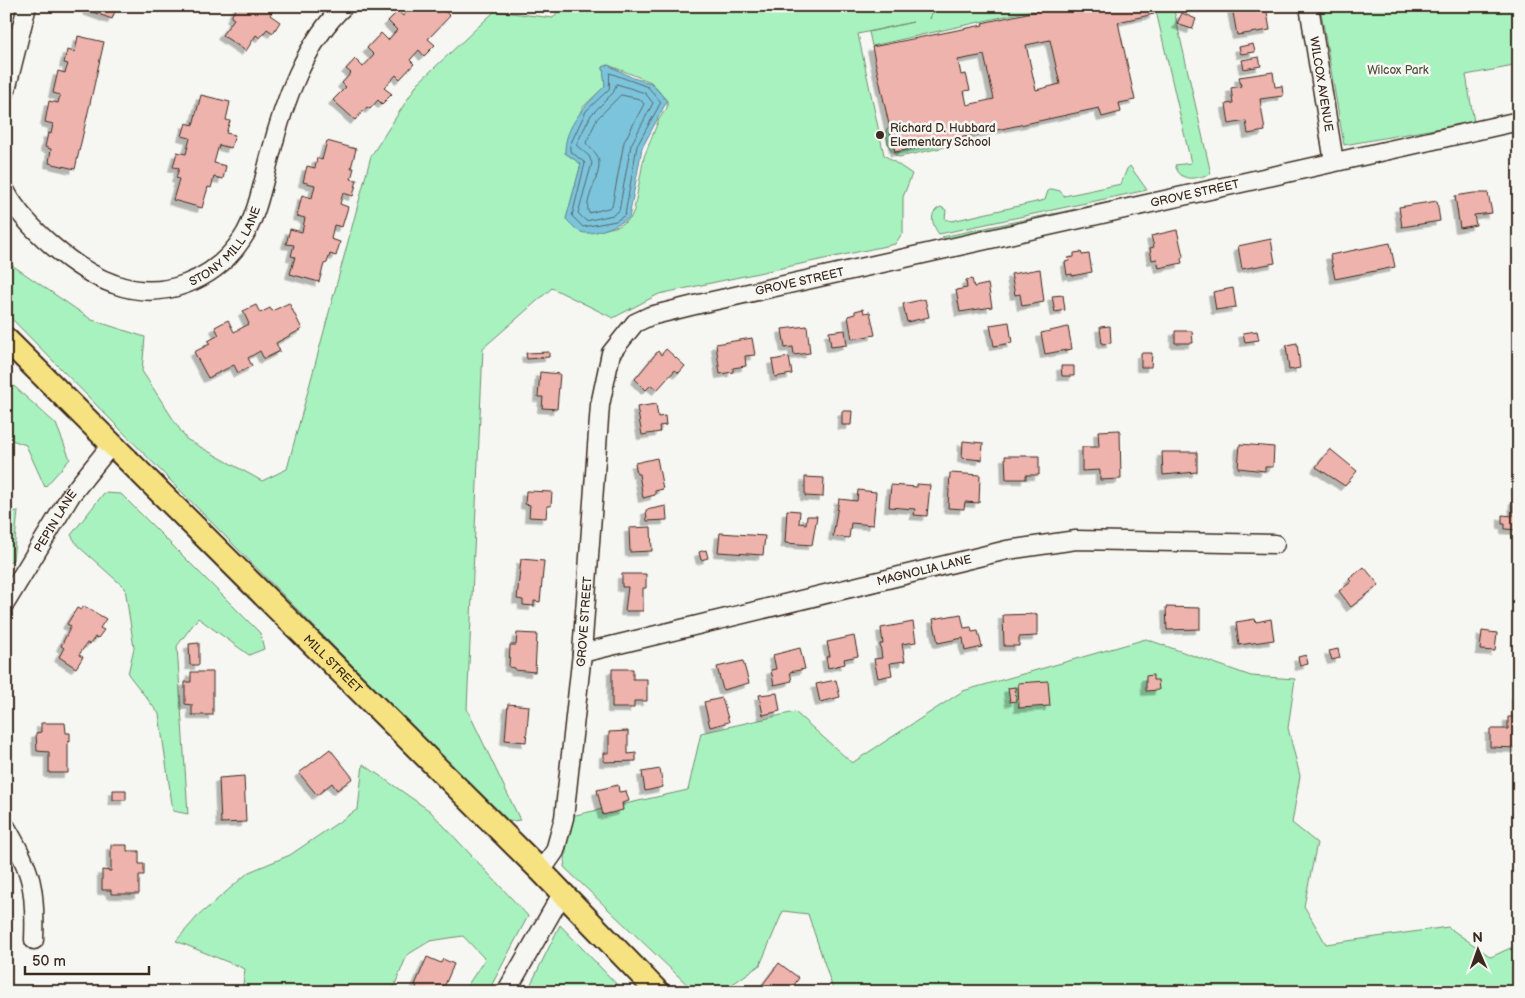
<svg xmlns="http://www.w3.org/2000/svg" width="1525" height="998" font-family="'Balsamiq Sans',sans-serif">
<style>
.green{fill:#a8f2c0;stroke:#728e6f;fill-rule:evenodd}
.water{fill:#7cc4dc;stroke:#628690}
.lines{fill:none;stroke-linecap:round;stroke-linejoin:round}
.shore{stroke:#55686a;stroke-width:1}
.building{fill:#eeb3ad;stroke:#3b2a1e;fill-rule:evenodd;filter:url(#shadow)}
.minor-casing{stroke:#3b2a1e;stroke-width:21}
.major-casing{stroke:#3b2a1e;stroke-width:26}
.minor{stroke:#f6f6f2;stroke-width:18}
.major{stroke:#f7e281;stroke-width:22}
.poi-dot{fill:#3b2a1e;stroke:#f6f6f2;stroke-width:2}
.labels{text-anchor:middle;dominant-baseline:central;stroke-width:5;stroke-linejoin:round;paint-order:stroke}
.park-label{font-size:12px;fill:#51523e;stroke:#f6f6f2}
.street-label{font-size:12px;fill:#3b2a1e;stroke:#f6f6f2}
.poi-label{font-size:12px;fill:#3b2a1e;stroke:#f6f6f2;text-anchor:start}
</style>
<defs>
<filter id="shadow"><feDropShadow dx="-4.5" dy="4.5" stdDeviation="0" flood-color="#0004"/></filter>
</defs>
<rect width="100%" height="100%" fill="#f6f6f2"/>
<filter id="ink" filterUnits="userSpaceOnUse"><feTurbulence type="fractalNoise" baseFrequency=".02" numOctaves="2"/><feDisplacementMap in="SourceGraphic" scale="10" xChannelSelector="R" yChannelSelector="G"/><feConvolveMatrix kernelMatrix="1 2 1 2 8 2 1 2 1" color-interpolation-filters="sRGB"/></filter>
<g filter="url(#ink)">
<path class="green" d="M562 6H933L930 19 934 6H1051L872 46 869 32 913 22 858 34 884 155 912 174 903 197V232L895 244 659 294 613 318 552 288 483 348 467 709 520 820 506 822 6 313V261L92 320 145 337 142 371 186 439 262 481 287 469 371 156 418 83 495 11 553 18ZM608 65 651 82 667 101V108L659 119 644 157 634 210 630 219 619 226 588 233 566 219 581 164 565 153 582 108 605 86 603 67Z
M1152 6H1173L1211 174C1196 178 1181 184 1175 165L1191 163 1156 11 1154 12Z
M1320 6H1519V65L1466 75 1474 122 1344 145Z
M889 127 895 153 968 137 969 142 899 157C888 152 887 140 886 130Z
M1130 166 1147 190 939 234C932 225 928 212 941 207L946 210 945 219 952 221 1045 200 1048 191 1052 189 1060 191 1064 196 1121 184 1127 169Z
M1152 193 1147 197 947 240 942 237Z
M6 379 56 424 70 459 45 487 26 445 6 438Z
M104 493 121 494 260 633 264 649 249 655 198 618 177 646 188 814 173 811 159 714 128 674 134 648 125 588 78 546 71 535Z
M18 511 13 560 6 563V513Z
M1146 639 1251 676 1295 679 1288 728 1300 776 1292 823 1317 843 1304 906 1326 944 1448 927 1491 957 1519 944V992H1363L1343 987 1331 992H834L808 914 783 911 760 965 721 992H695L564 867 571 816 688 790 701 733 795 712 852 763 963 691Z
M363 764 430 811 528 916 488 992H463L485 959 463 936 430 941 407 955 392 992H242L245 969 176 941 197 917 249 872 290 855 358 809Z
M560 925 624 992H527Z"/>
<path class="water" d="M608 65 633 78 651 83 667 101 642 148 629 218C620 224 592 237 581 232 576 230 570 223 566 219L581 164 565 153C564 126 587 104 605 86L603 67Z"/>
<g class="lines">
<path class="shore" d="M610 73 648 87 661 102 637 146 625 215 616 221 583 227 572 216 585 163 570 151V145L586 111 609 89Z
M617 84 645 93 653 103 631 145 619 211 613 215 586 221 578 213 592 163 589 156 576 145 591 115 613 93Z
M621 95 640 99 644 104 624 142 612 207 589 213C582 200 604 174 598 158 596 151 589 148 586 143L597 119Z"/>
</g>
<path class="building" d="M89 6H117L112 19 87 10Z
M237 6H275L270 15 280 22 273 33 267 29 260 38 256 35 246 51 222 35 234 19 231 17Z
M418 6H439L450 16 428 39 435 45 424 56 419 50 410 60 414 64 400 79 396 75 384 88 392 94 382 104 378 100 370 109 367 107 355 120 333 100 346 87 342 83 351 73 346 69 355 59 363 67 374 55 367 48 381 33 388 40 397 30 388 21 398 11 403 16 411 7 414 10Z
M1059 6H1152L1154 14 1118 22 1135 100 1119 103 1121 112 1102 117 1099 108 895 152 872 47 983 25 982 23ZM1050 40 1060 84 1036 90 1026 45ZM984 55 994 99 967 105 964 91 970 90 966 74 961 75 958 60Z
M1266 6 1270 30 1237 35 1232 7Z
M1182 13 1196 19 1192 29 1177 24Z
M78 36 104 42 75 169 49 163 51 149 45 147 48 133 51 134 53 124 45 122 49 101 58 103 60 95 53 93 58 71 65 73 68 64 64 63 67 50 75 52Z
M1253 44 1255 52 1241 54 1239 47Z
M1259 57 1261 66 1244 69 1242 60Z
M1273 72 1275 87 1282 86 1283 96 1260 99 1265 131 1248 134 1246 121 1229 124 1226 104 1233 103 1231 88 1241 86 1239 77Z
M201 95 230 102 226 120 230 121 226 133 235 135 231 148 219 145 214 163 226 166 223 179 214 177 211 188 208 187 202 208 173 200 179 179 176 178 179 168 173 167 177 152 186 154 190 138 182 136 186 123 193 125Z
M327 141 356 149 351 168H354L351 179 357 180 353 196 343 193 340 204 348 207 342 227 334 225 331 239 340 242 336 256 330 254 327 263 324 264 319 282 290 274 295 257 291 256 294 245 286 244 290 229 302 232 305 218 297 216 302 195 312 198 315 185 303 182 307 166 315 168 317 158 322 160Z
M1474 193H1488L1492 213 1474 215 1476 225 1460 228 1455 196Z
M1437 201 1440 221 1402 227 1399 207Z
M1177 230 1183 256 1181 259 1182 263 1159 268 1157 259 1152 260 1150 248 1154 247 1151 236Z
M1271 239 1275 263 1242 269 1238 246Z
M1390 243 1395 267 1335 279 1330 255Z
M1081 252 1082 255 1089 254 1092 272 1072 276V274L1067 275 1065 262 1069 261 1068 258 1074 257V253Z
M1040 269 1044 302 1022 306 1020 294 1015 295 1011 274Z
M972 279 974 287 988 284 992 307 960 312 956 290 967 288 966 280Z
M1233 288 1236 307 1216 310 1213 292Z
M1063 295 1065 310 1055 312 1052 296Z
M925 299 929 317 907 322 903 304Z
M289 303 302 329 276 343 280 351 264 359 260 351 248 358 252 366 238 373 234 365 208 378 194 352 210 344 208 341 219 335 215 327 228 320 234 332 249 324 243 311 256 305 260 313 270 308 272 311Z
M863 309 864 313 870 312 875 335 852 339 848 316 855 314V311Z
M1009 322 1012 343 994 346 990 325Z
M807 326 810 353 794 355 793 347 785 348 782 329Z
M1110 326 1111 343 1102 344 1100 327Z
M1068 327 1072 349 1045 354 1041 333Z
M845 330 847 345 831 347 829 332Z
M1175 331H1192L1193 343H1175Z
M1257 331 1259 340 1245 342 1243 333Z
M752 338 755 355 745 356 746 366 733 368V372L720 374 716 344Z
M1297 343 1300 368 1289 370 1286 345Z
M666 349 685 366 679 373 675 370 657 390 651 385 646 390 635 379 658 351 661 355Z
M549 352V357L527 359 526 353Z
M1141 353H1152L1151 367H1141Z
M789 357 792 374 775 377 772 360Z
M1061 366H1074V376H1062Z
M540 372 560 374 557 409 542 408 543 397H538Z
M656 404 658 417 665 416 666 425 659 426 660 432 642 435 637 407Z
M842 411H852L851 425H842Z
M1120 430 1121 479 1100 480V470L1082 471V447H1099L1098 431Z
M963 441 983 443 982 460 962 458Z
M1240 444 1274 447 1273 467H1265V471L1238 468Z
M1330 449 1357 471 1345 486 1316 467Z
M1162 452H1197V472L1163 475Z
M1005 456H1039V475H1026V479H1006Z
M657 458 663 489 655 491V495L643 498 639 474H637L635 463Z
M950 473 980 475 979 503 965 502 964 509 948 508Z
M805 477 824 478 823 497 805 496Z
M917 484 930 485 927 516 914 515 915 509 889 507 891 485 917 487Z
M858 490 876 492 873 525 851 523 849 538 833 536 839 499 857 501Z
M526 491 552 492 551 506H547L546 518 529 517 530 505 525 504Z
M1514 499 1519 500V530L1505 529V524H1502V515L1513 516Z
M666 506 667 520 647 521 646 510Z
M787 510 800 511 799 523 806 524 807 516H817L812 545 785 543Z
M651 527 652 551 630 552 629 528Z
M720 533 765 536 763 555 718 552Z
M706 550 708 558 701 560 699 552Z
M521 559 544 561 540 602 534 601V606L523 605V600L517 599Z
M1364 567 1379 585 1351 607 1339 591 1351 582 1349 579Z
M622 574H646V588H643V611H625L628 587H622Z
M84 606 106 619 100 628 104 630 98 638 95 637 90 644 87 643 79 655 83 657 76 668 59 657 64 648 61 646 71 626 67 624 77 608 81 610Z
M1166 607 1200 608V629L1167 630Z
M961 614 964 628 971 627 972 632 978 631 982 647 965 651 963 638 938 643 933 619Z
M1037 614V636L1019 637V646H1004L1003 615Z
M1255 619 1256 622 1271 619 1274 640 1239 645 1236 622Z
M913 622 916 642 902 644 905 661 890 663 892 675 878 678 874 659 882 658 880 644H883L881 628Z
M1482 631 1497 633 1495 651 1480 650Z
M517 633 537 634 535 672 515 670V668L509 667 510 645H516Z
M854 636 858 656 844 659 845 664 828 668 826 657 830 656 827 642Z
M199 643V665H190L189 644Z
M800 648 805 669 790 672 792 681 774 685 771 670 776 669 773 655Z
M1338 649 1340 658 1332 660 1329 651Z
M1306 655 1308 664 1300 666 1298 657Z
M743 661 749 683 723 690 717 667Z
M612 669H633V679H647V701H634V708H612Z
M191 672H213V715H192V705L185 704V682H191Z
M1153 675V680H1158L1159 690 1146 691V676Z
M836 680 840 697 820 702 816 684Z
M1048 681 1050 706 1019 708 1018 683Z
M1015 687 1016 701 1010 702 1008 688Z
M777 693 780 711 763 715 759 695Z
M1516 695H1519V748L1490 747V729H1508V717H1516Z
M722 698 729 722 710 727 704 702Z
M508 704 529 706 526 742 505 740Z
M41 723H65L66 733H70V742L68 741V773H49V752L37 751 36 733 41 732Z
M628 731V754L636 753V761L604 762V753H609V732Z
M330 749 353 778 337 790 332 783 317 795 299 773Z
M660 769 663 787 645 791 642 772Z
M244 776 246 822 221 823 219 778Z
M618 785 619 792 626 791 629 801 622 803 623 810 603 815 597 790Z
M113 790H126V800H113Z
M111 845H127V851H139V864H144V875H139V894H111V890H102V870L111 871Z
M427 957 441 963 443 959 454 964 442 992H415L417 987 415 985Z
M779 963 799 978 789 992H757Z"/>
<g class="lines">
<g class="minor-casing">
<g id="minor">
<path id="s1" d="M1309 6 1334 162"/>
<path d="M6 90 27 6"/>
<path id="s2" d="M6 192C25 227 76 271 114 284 162 302 214 281 242 239 257 217 264 178 271 153 283 104 306 41 344 6"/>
<path id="s3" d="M6 602 71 495 111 445"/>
<path id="s4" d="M582 653 1007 550 1076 540 1275 544"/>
<path d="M6 827C32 871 36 889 34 940"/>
<path id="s5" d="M541 871 555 851 564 818 582 653 600 405 611 353 635 323 650 316 699 304 1519 121"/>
<path d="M506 992 562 894"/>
</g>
</g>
<g class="major-casing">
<g id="major">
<path id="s6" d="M6 339 541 871 658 992"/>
</g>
</g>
<use href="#minor" class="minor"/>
<use href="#major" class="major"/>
</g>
</g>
<circle class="poi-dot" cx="880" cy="135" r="5"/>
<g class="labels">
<g class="park-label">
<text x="1398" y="70">Wilcox Park</text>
</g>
<g class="street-label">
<text stroke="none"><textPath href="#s1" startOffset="79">WILCOX AVENUE</textPath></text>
<text stroke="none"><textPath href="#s5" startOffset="1140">GROVE STREET</textPath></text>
<text stroke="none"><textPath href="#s2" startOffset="274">STONY MILL LANE</textPath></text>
<text stroke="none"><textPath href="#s5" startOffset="735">GROVE STREET</textPath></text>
<text stroke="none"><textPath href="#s3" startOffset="95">PEPIN LANE</textPath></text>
<text stroke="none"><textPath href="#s4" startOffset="352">MAGNOLIA LANE</textPath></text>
<text stroke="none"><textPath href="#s5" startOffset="256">GROVE STREET</textPath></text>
<text stroke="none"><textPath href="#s6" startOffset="461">MILL STREET</textPath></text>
</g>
<g class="poi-label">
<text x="890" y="128">Richard D. Hubbard<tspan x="890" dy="14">Elementary School</tspan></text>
</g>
</g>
<rect width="1525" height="998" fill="none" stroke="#f6f6f2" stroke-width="25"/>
<rect x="12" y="12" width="1500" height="973" fill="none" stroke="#3b2a1e" stroke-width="2" filter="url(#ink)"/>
<g transform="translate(1478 950) rotate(358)" stroke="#f6f6f2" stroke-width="4" paint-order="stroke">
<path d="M0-4L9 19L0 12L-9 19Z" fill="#3b2a1e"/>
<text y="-8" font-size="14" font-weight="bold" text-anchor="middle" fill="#3b2a1e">N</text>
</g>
<path d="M25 966v8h124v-8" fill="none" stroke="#3b2a1e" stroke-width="2.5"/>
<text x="32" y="966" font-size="15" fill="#3b2a1e" stroke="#f6f6f2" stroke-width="4" paint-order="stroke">50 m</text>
</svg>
